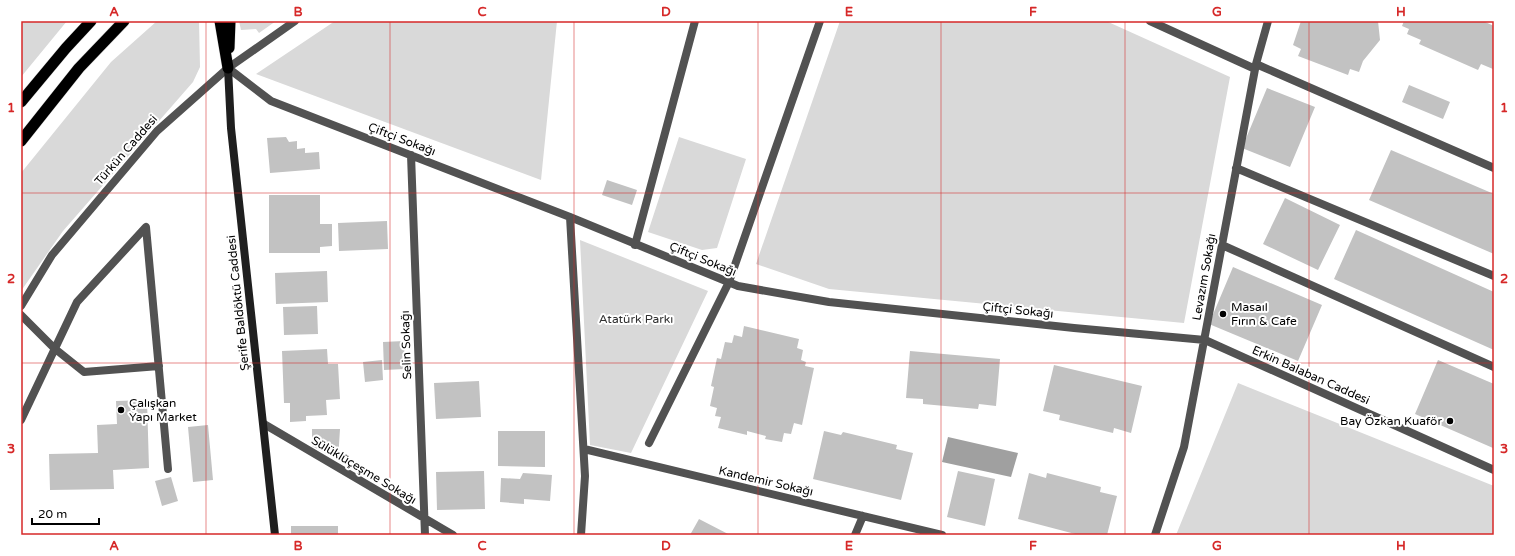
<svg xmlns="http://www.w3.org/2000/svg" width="1515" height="556" font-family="'Varela Round',sans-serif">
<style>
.green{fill:#d9d9d9}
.water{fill:#a0a0a0}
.building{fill:#c2c2c2}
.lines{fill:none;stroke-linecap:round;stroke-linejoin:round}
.trunk-casing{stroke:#dbdbdb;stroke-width:12}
.service{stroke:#525252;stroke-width:8}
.minor{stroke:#525252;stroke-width:8}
.tertiary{stroke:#525252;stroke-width:8}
.secondary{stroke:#1f1f1f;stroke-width:8}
.trunk{stroke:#000;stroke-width:11}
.grid{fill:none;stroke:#d62828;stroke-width:1;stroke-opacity:0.55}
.poi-dot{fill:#000;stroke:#fff;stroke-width:1.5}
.labels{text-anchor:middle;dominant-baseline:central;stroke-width:4;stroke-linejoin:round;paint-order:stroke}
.street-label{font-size:12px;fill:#000;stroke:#fff}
.poi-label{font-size:12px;fill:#000;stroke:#fff;text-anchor:start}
.park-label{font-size:12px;fill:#303030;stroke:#fff}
.neatline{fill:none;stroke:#d62828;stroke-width:1.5}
.grid-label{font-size:13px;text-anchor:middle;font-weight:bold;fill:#d62828}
</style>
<rect width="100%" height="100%" fill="#fff"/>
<path class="green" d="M21 21H67L21 77Z
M157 21H199L200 67 193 82 63 231 21 291V173L111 62Z
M239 21H276L259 33 256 29 241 30Z
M335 21H557L541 180 256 74Z
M840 21H1106L1230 77 1184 323 829 289 756 264Z
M679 137 746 159 717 248 702 250 648 232Z
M580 240 708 291 631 453 590 445Z
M1238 383 1494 486V535H1176Z"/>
<path class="water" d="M948 437 1018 453 1011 477 942 462Z"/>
<path class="building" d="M1301 21H1378L1380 40 1363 61 1359 72 1350 69 1348 75 1298 56 1301 49 1293 45Z
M1404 21H1483L1494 26 1493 69 1481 64 1478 70 1419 44 1421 40 1407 34 1409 29 1402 26Z
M1409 85 1450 102 1443 119 1402 102Z
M1267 88 1315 107 1290 167 1242 148Z
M286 137 289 142 297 141V149L305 148V153L319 152 320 169 270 173 267 138Z
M1391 150 1494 194V254L1369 200Z
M607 180 637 190 632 205 602 195Z
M269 195H320V224H332V246L320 247V253H269Z
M1285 198 1340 225 1318 270 1263 244Z
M387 221 388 249 339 251 338 223Z
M1356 230 1494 292V350L1334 279Z
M1233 267 1322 305 1298 361 1209 324Z
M327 271 328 302 276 304 275 273Z
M317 306 318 334 284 335 283 307Z
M744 326 799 339 797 348 803 350 801 360 806 362 805 366 814 368 802 425 794 423 791 434 784 433 782 442 765 439 766 436 747 431V435L718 428 721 417 715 416 717 408 710 406 714 387 711 386 717 358 721 359 725 342 732 343 734 335 742 337Z
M404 341 405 369 384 370 383 342Z
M327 349 328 364H338L340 399 326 400 327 415 306 416V421L290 422V403H284L282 351Z
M910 351 1000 359 996 406 979 404 978 409 923 404V399L906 398Z
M382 360 383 380 365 382 363 362Z
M1438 360 1494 384 1493 448 1415 414Z
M1054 365 1142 386 1131 433 1114 428 1113 433 1059 420 1060 415 1043 411Z
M479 381 481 417 436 419 434 383Z
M147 400 149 468 113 470 114 489 50 490 49 454 98 453 97 425 117 424 116 401Z
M208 425 213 480 193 482 188 427Z
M312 429H340L338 460 312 446Z
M498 431H545V467L498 466Z
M824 431 841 435 843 432 897 445 896 449 913 453 901 500 813 479Z
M484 471 485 509 437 510 436 472Z
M958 471 995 479 985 526 947 517Z
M523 473 552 475 550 501 524 499V504L500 502 501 478 520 479Z
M1029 473 1046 478 1047 473 1101 487 1100 492 1117 496 1107 535H1079L1018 519Z
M171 477 178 501 162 506 155 481Z
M699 519 730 535H690Z
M291 526H338V535H291Z"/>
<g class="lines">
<g class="trunk-casing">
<path id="trunk" d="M220 21 228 68
M229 48 230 21
M21 102 66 48 91 21
M21 141 79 68 124 21"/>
</g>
<path class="service" d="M635 245 695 21
M21 315 54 348 84 372 159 366
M21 420 77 302 146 227 168 469"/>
<path class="minor" d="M1150 21 1253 68
M1256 64 1494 168
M228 68 271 101 570 217 738 286 829 302 1074 328 1205 340
M411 155 425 535
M1236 168 1494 276
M570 217 585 476 581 535
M1222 245 1494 367
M264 424 453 535
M649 443 729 282 820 21
M584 449 942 535
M855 535 863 516
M1155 535 1184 447 1256 64 1268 21"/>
<path class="tertiary" d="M21 306 52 255 157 131 228 68 295 21
M1205 340 1494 470"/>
<path class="secondary" d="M228 68 231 128 275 535"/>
<use href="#trunk" class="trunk"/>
</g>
<path class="grid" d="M206 21V535M390 21V535M574 21V535M758 21V535M941 21V535M1125 21V535M1309 21V535M21 193H1494M21 363H1494"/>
<g class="poi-dot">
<circle cx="1223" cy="314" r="4"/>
<circle cx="121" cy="410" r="4"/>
<circle cx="1450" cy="421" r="4"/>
</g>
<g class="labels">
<g class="street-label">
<text transform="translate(402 139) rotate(21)">Çiftçi Sokağı</text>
<text transform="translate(126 150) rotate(-49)">Türkün Caddesi</text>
<text transform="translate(703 259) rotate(22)">Çiftçi Sokağı</text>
<text transform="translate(1204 277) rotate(-80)">Levazım Sokağı</text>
<text transform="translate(238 303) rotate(-96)">Şerife Baldöktü Caddesi</text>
<text transform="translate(1018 310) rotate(6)">Çiftçi Sokağı</text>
<text transform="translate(406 345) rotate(-92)">Selin Sokağı</text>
<text transform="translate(1311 375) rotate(24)">Erkin Balaban Caddesi</text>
<text transform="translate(364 470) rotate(31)">Sülüklüçeşme Sokağı</text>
<text transform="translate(766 481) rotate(13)">Kandemir Sokağı</text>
</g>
<g class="poi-label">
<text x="1231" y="307">Masaıl<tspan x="1231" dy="14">Fırın &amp; Cafe</tspan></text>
<text x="129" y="403">Çalışkan<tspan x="129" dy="14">Yapı Market</tspan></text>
<text x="1442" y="421" text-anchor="end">Bay Özkan Kuaför</text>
</g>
<g class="park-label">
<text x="636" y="319">Atatürk Parkı</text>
</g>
</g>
<rect width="1515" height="556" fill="none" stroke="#ffffff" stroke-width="44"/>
<path d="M32 518v6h67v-6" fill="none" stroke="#000000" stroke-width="2"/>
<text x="38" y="518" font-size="12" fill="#000000" stroke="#ffffff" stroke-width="3" paint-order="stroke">20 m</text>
<rect x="22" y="22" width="1471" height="512" class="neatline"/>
<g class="grid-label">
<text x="114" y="16">A</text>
<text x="298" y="16">B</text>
<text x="482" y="16">C</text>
<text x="666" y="16">D</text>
<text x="849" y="16">E</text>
<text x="1033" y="16">F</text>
<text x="1217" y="16">G</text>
<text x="1401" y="16">H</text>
<text x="11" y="112">1</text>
<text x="1504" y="112">1</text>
<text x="11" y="283">2</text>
<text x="1504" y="283">2</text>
<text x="11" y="453">3</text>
<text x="1504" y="453">3</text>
<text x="114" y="550">A</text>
<text x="298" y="550">B</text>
<text x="482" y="550">C</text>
<text x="666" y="550">D</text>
<text x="849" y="550">E</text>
<text x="1033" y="550">F</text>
<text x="1217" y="550">G</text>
<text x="1401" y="550">H</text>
</g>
</svg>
